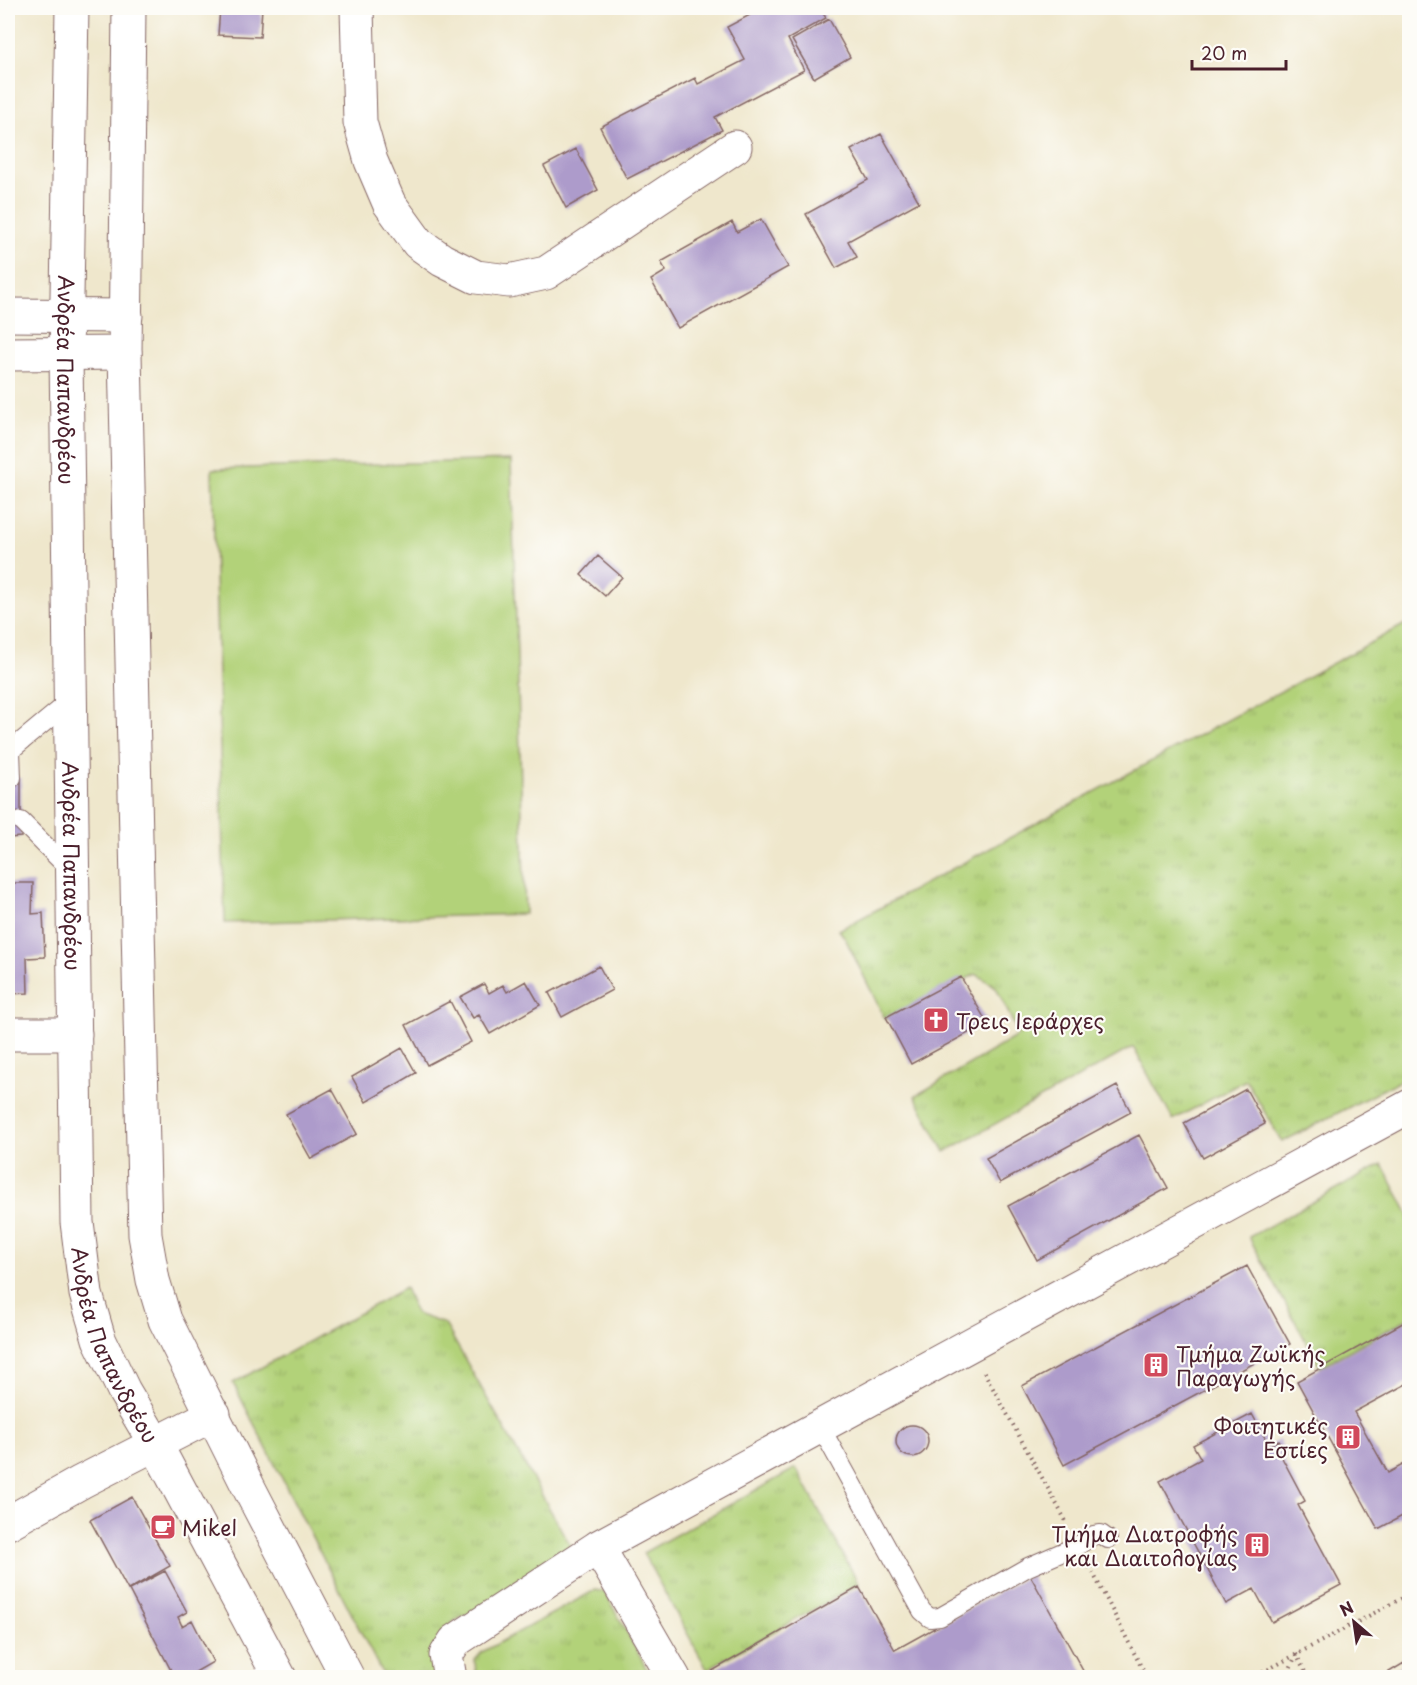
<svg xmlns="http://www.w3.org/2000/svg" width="1417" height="1685" font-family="'Playpen Sans',sans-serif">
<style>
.grass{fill:url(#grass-tufts);stroke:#7e7852;stroke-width:1.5}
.pitch{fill:#b2d279;stroke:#7e7852;stroke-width:1.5}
.building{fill:#ad9bcb}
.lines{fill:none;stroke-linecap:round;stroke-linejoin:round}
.service-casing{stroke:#846563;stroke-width:20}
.minor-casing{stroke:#846563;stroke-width:35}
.tertiary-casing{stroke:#846563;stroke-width:35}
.path{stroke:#846563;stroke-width:4;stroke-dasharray:1.5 4.5;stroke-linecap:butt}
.service{stroke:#fff;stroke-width:18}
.minor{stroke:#fff;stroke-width:33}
.tertiary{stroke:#fff;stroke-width:33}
.labels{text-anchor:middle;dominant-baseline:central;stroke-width:4.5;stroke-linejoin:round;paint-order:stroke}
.street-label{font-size:21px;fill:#4a1f2b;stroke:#fdfcf7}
.poi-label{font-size:21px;fill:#4a1f2b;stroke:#fdfcf7;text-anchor:start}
</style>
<defs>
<pattern id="grass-tufts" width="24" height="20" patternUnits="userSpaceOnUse" patternTransform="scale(1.5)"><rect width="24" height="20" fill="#b2d279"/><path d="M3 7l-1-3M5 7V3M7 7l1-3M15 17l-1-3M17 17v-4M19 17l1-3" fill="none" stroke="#9bb469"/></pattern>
</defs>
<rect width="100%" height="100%" fill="#fdfcf7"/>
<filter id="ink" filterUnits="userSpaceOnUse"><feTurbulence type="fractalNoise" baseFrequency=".0167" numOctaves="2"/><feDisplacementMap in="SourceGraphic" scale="12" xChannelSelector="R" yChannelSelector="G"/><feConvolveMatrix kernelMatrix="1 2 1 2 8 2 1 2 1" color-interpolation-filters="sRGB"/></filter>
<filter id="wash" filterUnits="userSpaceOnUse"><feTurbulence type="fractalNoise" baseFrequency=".008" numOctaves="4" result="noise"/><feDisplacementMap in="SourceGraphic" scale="24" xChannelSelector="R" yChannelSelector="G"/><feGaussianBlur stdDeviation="1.35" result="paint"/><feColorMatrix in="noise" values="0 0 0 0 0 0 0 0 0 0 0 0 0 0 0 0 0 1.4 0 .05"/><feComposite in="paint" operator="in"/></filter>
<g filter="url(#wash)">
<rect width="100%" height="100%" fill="#efe7cc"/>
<path class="grass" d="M1409 622V1076L1282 1142 1246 1080 1173 1120 1133 1047 945 1152 915 1096 1019 1035 996 987 976 974 885 1019 845 938 839 930Z
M1382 1164 1409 1215V1318L1320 1367 1249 1237Z
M405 1288 416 1314 445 1324 578 1559 454 1621 441 1636 435 1677H384L233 1383Z
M796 1468 859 1584 707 1669 643 1553Z
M595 1590 605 1592 651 1677H476L475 1660 482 1652Z"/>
<path class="pitch" d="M511 460 525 914 225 923 212 469Z"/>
<g id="blocks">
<path class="building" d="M220 8H262L260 37 218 35Z
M763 8H820L826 18 788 39 804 70 715 117 722 130 627 179 600 127 695 78 698 84 745 60 727 27Z
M829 19 850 57 814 78 792 40Z
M881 134 919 202 848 241 857 257 836 268 806 214 868 180 851 150Z
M576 149 598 190 566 208 544 166Z
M761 219 788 267 678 328 651 280 666 271 661 262 732 222 737 232Z
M598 556 622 577 605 596 581 575Z
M8 778H21V837L8 838Z
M8 883H33L32 914 43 913 45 957 27 958 28 993 8 994Z
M599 966 612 990 562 1017 549 993Z
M961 977 987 1023 911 1064 886 1017Z
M526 981 540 1005 490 1034 479 1015 473 1018 460 997 484 984 489 993 503 985 507 992Z
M450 1001 471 1042 427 1065 406 1025Z
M402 1048 416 1073 366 1102 352 1077Z
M1117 1086 1131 1112 1000 1183 986 1158Z
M332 1089 357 1134 311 1159 286 1114Z
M1246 1089 1265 1124 1203 1158 1184 1123Z
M1139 1135 1168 1188 1037 1260 1008 1206Z
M1247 1266 1290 1344 1064 1465 1022 1386Z
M1410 1319V1382L1354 1412 1388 1473 1410 1461V1512L1378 1529 1297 1381Z
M1252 1414 1269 1445 1279 1440 1285 1452 1280 1454 1305 1501 1298 1505 1341 1585 1272 1622 1254 1589 1226 1604 1160 1481 1201 1459 1193 1445Z
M896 1441a16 16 0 1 1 32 0a16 16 0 1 1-32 0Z
M132 1497 170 1566 128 1590 90 1520Z
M165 1571 187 1612 178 1617 182 1626 192 1620 213 1662 185 1678H175L129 1590Z
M1030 1575 1087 1678H716L712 1671 859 1587 895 1650Z
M1404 1663 1410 1673V1678H1379Z"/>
</g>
</g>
<g filter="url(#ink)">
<use href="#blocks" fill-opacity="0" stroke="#846563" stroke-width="1.5"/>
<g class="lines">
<g class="service-casing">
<path id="service" d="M12 778 11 750 70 701
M21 821 73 873
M820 1426 922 1611 930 1618 940 1617 1028 1567 1079 1545 1094 1535 1101 1534 1108 1539"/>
</g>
<g class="minor-casing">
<path id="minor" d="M357 8 360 122 371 161 389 203 418 243 442 260 476 277 509 281 546 273 735 147
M8 1034H75
M8 1523 81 1482 214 1414
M598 1547 674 1678
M450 1678 446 1655 455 1641 598 1547 1410 1106"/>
</g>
<g class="tertiary-casing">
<g id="tertiary">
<path id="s1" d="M72 8 66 354 77 1222 86 1294 99 1339 124 1391 156 1445 280 1678"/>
<path d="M129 8 125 353 145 1235 153 1280 165 1320 250 1490 348 1678"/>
<path d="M8 315 126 316"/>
<path d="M8 354 125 353"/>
</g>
</g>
<path class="path" d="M984 1372 1067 1523
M1090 1567 1147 1678
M1296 1654 1308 1678
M1252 1678 1410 1594
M1286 1678 1296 1655"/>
<use href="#service" class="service"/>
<use href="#minor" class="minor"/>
<use href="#tertiary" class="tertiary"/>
</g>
</g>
<defs>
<g id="church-square" transform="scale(1.35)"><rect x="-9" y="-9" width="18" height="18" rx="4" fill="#d1495b" stroke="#fdfcf7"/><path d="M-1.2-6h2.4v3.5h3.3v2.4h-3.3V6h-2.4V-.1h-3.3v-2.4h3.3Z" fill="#fff"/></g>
<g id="building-square" transform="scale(1.35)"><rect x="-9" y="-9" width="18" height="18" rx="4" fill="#d1495b" stroke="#fdfcf7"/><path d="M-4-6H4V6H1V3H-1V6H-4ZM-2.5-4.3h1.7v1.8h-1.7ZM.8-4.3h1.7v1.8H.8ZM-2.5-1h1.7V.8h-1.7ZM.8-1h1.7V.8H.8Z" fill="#fff"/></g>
<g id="cafe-square" transform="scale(1.35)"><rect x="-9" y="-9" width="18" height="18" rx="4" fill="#d1495b" stroke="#fdfcf7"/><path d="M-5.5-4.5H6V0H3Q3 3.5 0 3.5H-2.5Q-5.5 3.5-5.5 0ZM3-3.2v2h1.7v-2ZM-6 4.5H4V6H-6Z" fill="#fff"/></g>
</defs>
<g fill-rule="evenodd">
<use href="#church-square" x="936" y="1020"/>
<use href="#building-square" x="1156" y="1365"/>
<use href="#building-square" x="1348" y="1437"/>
<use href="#cafe-square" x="163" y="1527"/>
<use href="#building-square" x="1257" y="1545"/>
</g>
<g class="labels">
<g class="street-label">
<text stroke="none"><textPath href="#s1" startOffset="372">Ανδρέα Παπανδρέου</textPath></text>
<text stroke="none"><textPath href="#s1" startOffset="858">Ανδρέα Παπανδρέου</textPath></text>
<text stroke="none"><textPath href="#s1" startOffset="1344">Ανδρέα Παπανδρέου</textPath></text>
</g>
<g class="poi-label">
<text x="956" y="1020">Τρεις Ιεράρχες</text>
<text x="1176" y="1353">Τμήμα Ζωϊκής<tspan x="1176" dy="24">Παραγωγής</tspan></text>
<text x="1328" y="1425" text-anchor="end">Φοιτητικές<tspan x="1328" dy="24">Εστίες</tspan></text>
<text x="182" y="1527">Mikel</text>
<text x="1238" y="1533" text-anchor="end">Τμήμα Διατροφής<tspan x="1238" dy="24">και Διαιτολογίας</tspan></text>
</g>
</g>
<rect width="1417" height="1685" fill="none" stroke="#fdfcf7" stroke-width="30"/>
<g transform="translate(1354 1622) rotate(331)" stroke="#fdfcf7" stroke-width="4.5" paint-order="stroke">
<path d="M0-4.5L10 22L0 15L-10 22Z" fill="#4a1f2b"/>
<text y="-9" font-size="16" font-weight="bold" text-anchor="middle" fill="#4a1f2b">N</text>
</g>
<path d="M1192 60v9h94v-9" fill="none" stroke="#4a1f2b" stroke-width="3"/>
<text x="1201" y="60" font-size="18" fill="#4a1f2b" stroke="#fdfcf7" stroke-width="4.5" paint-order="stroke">20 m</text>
</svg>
